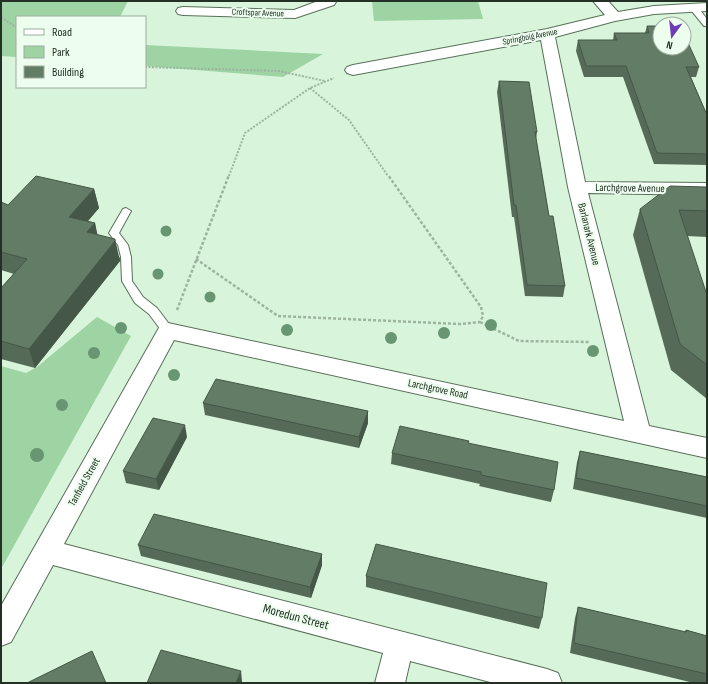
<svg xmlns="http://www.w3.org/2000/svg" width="708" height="684" font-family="'Sofia Sans Condensed',sans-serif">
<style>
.green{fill:#9ed3a4}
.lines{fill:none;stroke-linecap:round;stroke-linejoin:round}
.lane-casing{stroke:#58705a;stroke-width:2}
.street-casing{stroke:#58705a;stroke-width:2}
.path-far1{stroke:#9db49f;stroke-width:2;stroke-dasharray:2 1.5;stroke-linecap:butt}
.path{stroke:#9db49f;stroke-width:2.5;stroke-dasharray:3 2;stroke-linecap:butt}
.lane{fill:#fff;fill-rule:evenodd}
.street{fill:#fff;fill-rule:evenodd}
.tree{fill:#689672}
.wall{fill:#556b58}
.shaded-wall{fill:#455747}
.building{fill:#637c66;stroke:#455747}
.labels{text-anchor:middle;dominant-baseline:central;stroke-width:4;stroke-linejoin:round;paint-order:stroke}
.far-street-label{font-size:9px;fill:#242f25;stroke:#edfeee}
.street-label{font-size:11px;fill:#242f25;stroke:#edfeee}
.near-street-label{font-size:13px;fill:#242f25;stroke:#edfeee}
</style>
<rect width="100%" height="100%" fill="#d8f4da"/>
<path class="green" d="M1 1H128L120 17H17V57L1 56Z
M372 1H478L483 19 374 21Z
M145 45 323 54 283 77 145 66Z
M97 317 131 336 1 569V366L26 373 37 367Z"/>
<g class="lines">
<g class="lane-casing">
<path id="lane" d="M691 6H697L707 19V26H704L691 10Z
M126 208 131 211 119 233 128 245 131 257 132 281 143 297 157 308 172 328 173 331 172 334H164L149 314 135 303 122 281 121 257 118 245 109 233 123 209Z"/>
</g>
<g class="street-casing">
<path id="street" d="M318 1 336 2 334 5 295 18 183 15 178 14 176 11 178 8 183 7 294 10Z
M593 1H608L618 12 654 6 707 3V11L654 14 615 21 555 37 585 182 707 183V195L588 193 649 426 707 438V458L174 340 64 544 547 669 558 673 562 683H494L410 661 405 683H375L383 653 53 565 11 642 1 646V606L160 326 168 323 624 421 568 187 541 40 353 75 347 73 345 70 347 67 353 65 547 29 605 15Z"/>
</g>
<path class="path-far1" d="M1 17 17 28
M145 67 279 71 325 81
M310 88 349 120 388 176
M229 176 245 133 310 88 334 78"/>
<path class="path" d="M196 259 278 316 460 324 480 322 483 316 481 307 388 175
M177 310 229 175
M480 322 519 341 590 342"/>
<use href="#lane" class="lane"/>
<use href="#street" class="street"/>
</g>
<g class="tree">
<circle cx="166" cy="231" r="5.5"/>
<circle cx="158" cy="274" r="5.5"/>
<circle cx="210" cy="297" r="5.5"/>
<circle cx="491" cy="325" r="6"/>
<circle cx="121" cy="328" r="6"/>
<circle cx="287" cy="330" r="6"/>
<circle cx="444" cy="333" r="6"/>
<circle cx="391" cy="338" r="6"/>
<circle cx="593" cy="351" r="6"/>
<circle cx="94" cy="353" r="6"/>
<circle cx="174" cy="375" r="6"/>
<circle cx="62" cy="405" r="6"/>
<circle cx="37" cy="455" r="7"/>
</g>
<path class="wall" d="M647 26 699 67 696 77H691L707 115V165L654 164 623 77H584L576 51 578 40H613L614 33H645Z
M499 81 537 132 536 139 549 216 565 286 563 297 525 296 514 217H512L497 92Z
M707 187V237L687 236 707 295V399L671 370 633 235 640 209Z
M94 189 99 208 88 221 95 223 97 235 120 258V261L35 368 1 359V288L14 274 1 270V202L8 205Z
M203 403 368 411V423L359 448 205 415Z
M187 437 159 490 126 483 123 471Z
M469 444 554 490 551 502 479 486 480 484 391 464 392 453Z
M580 451 707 477V518L573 489 577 462Z
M138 545 322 554V565L311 598 141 556Z
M366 576 542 618 539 629 366 587Z
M578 607 685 632 686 630 707 636V683H694L570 653 575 618Z"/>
<path class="shaded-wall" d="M94 189 99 208 74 237 69 217Z
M95 223 99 242 87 232Z
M115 239 120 261 35 368 29 349Z
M368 411V423L359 448V437Z
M185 425 187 437 159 490 156 479Z
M322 554V565L311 598 310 587Z
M241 671 242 681V683H236Z"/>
<path class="building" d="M647 26H660V48H684V34L699 67H686L707 115V154L657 153 626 66H586L578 40H617L614 33H649Z
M499 81 529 82 537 132H535L549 216H553L565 286 527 285 516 205H514Z
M36 176 94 189 69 217 95 223 87 232 115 239V241L29 349 1 341V288L27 259 1 252V202L8 205Z
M670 186 707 187V211L679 210 707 295V365L680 344 640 209Z
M216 379 368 411 359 437 203 403Z
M153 418 185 425 156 479 123 471Z
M400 426 469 441 468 443 558 462 554 490 481 475V472L392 453Z
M580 451 707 477V506L576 478Z
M154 514 322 554 310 587 138 545Z
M376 544 547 583 542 618 366 576Z
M578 607 686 632V630L707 636V674L574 643Z
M161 650 241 671 236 683H147Z
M92 651 106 683H27Z"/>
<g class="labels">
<g class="far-street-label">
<text transform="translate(258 13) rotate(2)">Croftspar Avenue</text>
<text transform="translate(530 37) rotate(-11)">Springboig Avenue</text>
</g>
<g class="street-label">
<text transform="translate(630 188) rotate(1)">Larchgrove Avenue</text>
<text transform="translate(589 234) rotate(76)">Barlanark Avenue</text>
<text transform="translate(438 389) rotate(12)">Larchgrove Road</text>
<text transform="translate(84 482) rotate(-61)">Tanfield Street</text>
</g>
<g class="near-street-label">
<text transform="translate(296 617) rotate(15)">Moredun Street</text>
</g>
</g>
<rect width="708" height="684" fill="none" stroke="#242f25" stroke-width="4"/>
<rect x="16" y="16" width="130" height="72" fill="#edfeee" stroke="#9dab9e"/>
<rect x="24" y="29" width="20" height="6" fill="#ffffff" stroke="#9dab9e"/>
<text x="52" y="36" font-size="12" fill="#242f25">Road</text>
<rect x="24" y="46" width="20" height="12" fill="#9ed3a4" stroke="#9dab9e"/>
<text x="52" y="56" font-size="12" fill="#242f25">Park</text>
<rect x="24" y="66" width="20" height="12" fill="#637c66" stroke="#9dab9e"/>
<text x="52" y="76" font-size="12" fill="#242f25">Building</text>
<g transform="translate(672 36) rotate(195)"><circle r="19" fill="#edfeee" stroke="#9dab9e"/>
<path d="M0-3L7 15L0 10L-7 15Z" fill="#6e3db5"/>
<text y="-6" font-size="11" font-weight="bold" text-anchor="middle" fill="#242f25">N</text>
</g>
</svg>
